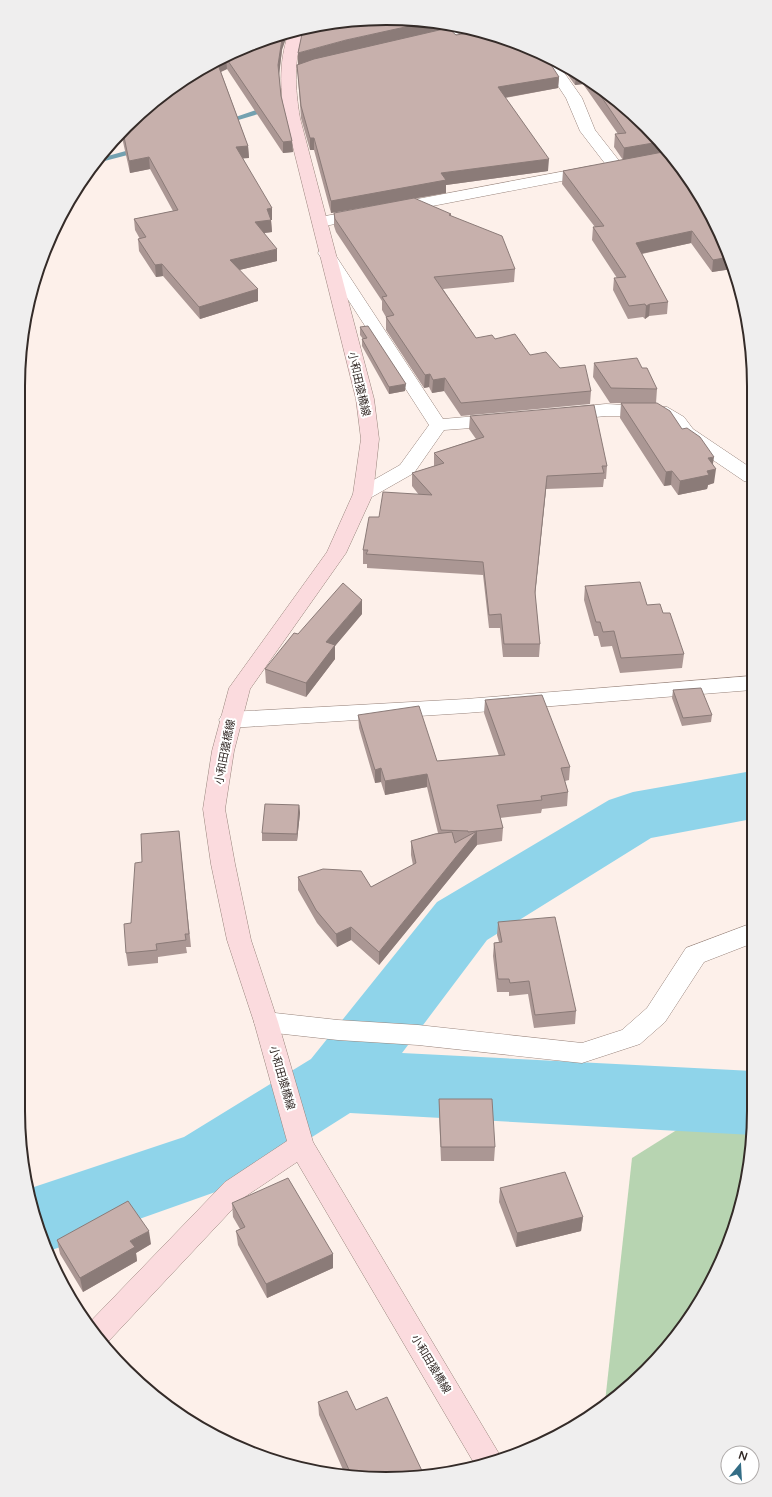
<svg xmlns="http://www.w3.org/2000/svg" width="772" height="1497" font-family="'Varela Round','Noto Sans JP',sans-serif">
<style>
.green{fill:#b7d4b1}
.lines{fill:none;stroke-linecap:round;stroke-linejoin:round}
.stream{fill:#74a1b0;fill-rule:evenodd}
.river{fill:#8fd4ea;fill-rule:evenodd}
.street-casing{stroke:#98847c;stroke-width:1}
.secondary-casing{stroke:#98847c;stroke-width:1}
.street{fill:#fff;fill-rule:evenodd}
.secondary{fill:#fbdbde;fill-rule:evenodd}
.wall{fill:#ab9794}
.shaded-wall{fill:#8b7b78}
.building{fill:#c7b0ac;stroke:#8b7b78}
.labels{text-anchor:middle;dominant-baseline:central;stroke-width:4;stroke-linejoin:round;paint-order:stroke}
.street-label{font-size:11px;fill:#342b28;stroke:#fff}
.rim{fill:none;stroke:#342b28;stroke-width:2}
</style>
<rect width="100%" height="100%" fill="#fdf0ea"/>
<path class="green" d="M699 1116 753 1125V1135L741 1206 716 1274 678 1335 629 1388 605 1402 632 1158Z"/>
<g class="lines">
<path class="stream" d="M262 108 266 110 265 112 225 124 221 122Z
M140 147 144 149 143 151 93 164 97 159Z"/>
<path class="river" d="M752 771V819L651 838 487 940 402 1053 753 1071V1135L350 1113 238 1184 49 1251 38 1230 31 1188 184 1137 311 1059 437 902 609 800 633 792Z"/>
<g class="street-casing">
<path id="street" d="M457 26 473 29 424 44 419 43 417 40 419 37Z
M538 52 556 61 582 98 595 130 624 167 622 170H610L580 131 566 98 537 54Z
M592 166 598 168 600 171 598 174 396 213 390 211 388 208 390 205 396 203Z
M364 209 370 211 372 214 370 217 320 227 314 225 312 222 314 219 320 217Z
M326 248 332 249 334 253 443 419 499 414 506 416 508 420 506 424 499 426 444 430 414 473 370 498 363 500 356 498 353 494 356 490 400 465 429 425 318 253 320 249Z
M606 404 667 407 684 417 693 429 751 468V483L744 481 679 437 670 425 656 416H606L565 420 558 418 556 414 558 410 565 408Z
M752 676V690L466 713 230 728 222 725 219 720 222 715 230 712 466 699Z
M747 925H753V943L704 962 665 1022 640 1044 582 1063 418 1045 338 1040 266 1032 257 1029 254 1022 257 1015 266 1012 338 1020 418 1025 582 1043 622 1030 647 1008 686 948Z"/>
</g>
<g class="secondary-casing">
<path id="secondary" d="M303 29 304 31C293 60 295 88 300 118L374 399 379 439 373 494 346 553 250 689 234 751 225 809 235 864 251 940 278 1022 313 1142 501 1457 474 1463 297 1162 243 1198 105 1345 94 1335 88 1324 225 1182 287 1141 254 1022 227 940 211 864 203 809 212 751 229 688 327 552 353 494 361 439 356 399 283 107C280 81 280 57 289 32Z"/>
</g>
<use href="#street" class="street"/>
<use href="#secondary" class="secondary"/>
</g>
<path class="wall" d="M410 19 439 24V30L456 35 559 77 558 88 505 98 548 171 446 185V193L331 213 314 150H310L301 118 298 77 297 65Z
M268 37 282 50 279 73 281 96 292 141 293 152 283 153 227 69 221 72 248 146 249 158H243L272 220H271L272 232 264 233 277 261 239 270 258 301 200 319 163 276 156 277 139 251 138 239H140L135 230 134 219 173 211 150 169 130 173 121 133 144 109 202 67Z
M559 63 628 109 726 245 732 269 712 272 691 243 642 254 668 302 667 314 649 316 645 319 643 317 628 319 613 290 614 278H617L592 240 593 227H595L562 184 563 171 623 160 614 147 615 134H618L583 84 575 85Z
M334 213 451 214V216L515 269 514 282 443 289 476 338 495 339 560 368 591 391 590 404 461 416 444 391 432 393 429 387 424 388 386 330V317L382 310V301L336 232 334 226Z
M360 327 405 391 389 394 362 346V339H363L360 335Z
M594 363 642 368 657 389 656 403 682 429 713 465 714 483 708 485 707 489 678 495 671 485 664 486 620 418 621 403H649H610L593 377Z
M470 416 607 466 606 479H604L603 487 546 489 535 594 540 644 539 657H503L500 628H489L483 575 367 568V564H363V550L379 517 419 495 412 486V473L434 466V453L476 439 469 429Z
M585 586 647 605 663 613 684 654 682 668 620 673 612 646 601 647 598 636H594L584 600Z
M362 614 335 646V659L306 697 266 683 265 669 298 634Z
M673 690 712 715 711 722 682 726 672 698Z
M485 700 570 767 569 780 565 781 568 792 567 806 542 809 541 813 500 818 503 828 502 841 477 845 379 965 351 940 337 947 317 923 298 890V877L371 887 413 865 411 855V841L438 833 427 787 385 795 381 782 375 783 359 728 358 715 437 761 499 756 484 713Z
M299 805 300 813 297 841H262V833Z
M179 831 191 947H186L187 953 158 957V963L128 966 126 953 131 923 142 862Z
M498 922 576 1011 575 1024 534 1028 528 994 509 996V992H497L493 956 494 943 499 942 497 935Z
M752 937H753V963L749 951Z
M753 964V979L751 973Z
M752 1002H753V1030L749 1016Z
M439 1099 495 1147 494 1161H441L439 1113Z
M500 1188 583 1217 581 1231 516 1247 499 1202Z
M232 1203 333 1254V1268L267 1298 238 1245 236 1231 240 1229 233 1217Z
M57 1240 151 1244 136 1253 137 1261 83 1292 60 1254Z
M318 1402 356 1410 410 1478 344 1472 319 1415Z"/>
<path class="shaded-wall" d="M428 22 439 24V30L298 65V53L346 40Z
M288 33 282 50 279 76 278 65 282 39 284 34Z
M226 58 227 69 218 73 217 62Z
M576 74 584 79 583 84 575 85Z
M559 77 558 88 497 99 498 87Z
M310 138H314V150H310Z
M292 141 293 152 283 153V142Z
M659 142 668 152 623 160 624 148Z
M248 146 249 158 237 159 236 147Z
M149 157 150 169 130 173 129 161Z
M549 159 548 171 446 185V193L331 213V201L441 173Z
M272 208V220H267V209Z
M271 220 272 232 256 234 255 222Z
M692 231 691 243 635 255 636 243Z
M277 249V261L231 272 230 260Z
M729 257 732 269 712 272 713 260Z
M162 264 163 276 156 277 155 265Z
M258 289V301L200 319 199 307Z
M650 304 649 316 645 319 646 306Z
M430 374 429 387 424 388 425 375Z
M445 378 444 391 432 393 433 380Z
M406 384 405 391 389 394V387Z
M714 457 712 470 716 469 714 483 708 485 707 489 678 495 680 481 708 458Z
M672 471 671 485 664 486 666 472Z
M547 476 546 489 534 605 535 592Z
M362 600V614L335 646V659L306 697V683L326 642Z
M381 768V782L375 783V770Z
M427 774V787L385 795V781Z
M299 805 300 813 297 841V834Z
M477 831V845L379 965V952Z
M351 927V940L337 947 336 934Z
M583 1217 581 1231 516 1247 517 1233Z
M149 1231 151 1244 136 1253 137 1261 83 1292 80 1278 130 1241Z
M333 1254V1268L267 1298 266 1284Z"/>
<path class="building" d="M410 19 428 22 346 40 298 53 303 29 338 21Z
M448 28 456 35 482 31 544 54 559 77 498 87 549 159 441 173 446 180 331 201 314 138H310L301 106 297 65 314 59Z
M284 34 282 39 278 65 281 96 292 141 283 142 226 58 217 62 248 146 236 147 272 208 267 209 271 220 255 222 277 249 230 260 258 289 199 307 162 264 155 265 138 239 146 237 134 219 178 210 149 157 129 161 123 132 144 109 202 67 268 37Z
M594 86 628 109 659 142 624 148 615 134 626 133Z
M668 151 678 162 726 245 729 257 713 260 692 231 636 243 668 302 650 304 646 306 645 304 629 306 614 278 626 277 593 227 604 226 563 171Z
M414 198 451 214 449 215 502 236 515 269 434 277 476 338 492 335 495 339 515 334 530 355 546 352 560 368 585 365 591 391 461 403 445 378 433 380 430 374 425 375 386 317 394 315 382 297 387 296 335 219 334 213Z
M368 326 406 384 389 387 362 339 367 338 360 327Z
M637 358 642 368H647L657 389 611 388 594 363Z
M621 403H657L670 411 682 429 687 428 700 437 714 457 708 458 716 469 707 471 709 475 680 481 672 471 666 472Z
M594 405 607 466H602L604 473 547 476 535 592 540 644H504L501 614 489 615 483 562 366 554 368 550H363L369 517H379L383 492 432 495 412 473 444 463 434 453 484 437 470 416Z
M640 582 647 605 660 604 663 613H670L684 654 621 658 614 631 603 632 600 622H596L585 586Z
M343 583 362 600 326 642 335 645 306 683 265 669 294 633 298 634Z
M701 688 712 715 683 718 673 690Z
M542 695 570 767 561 768 568 792 541 796 542 800 497 805 503 828 477 831 379 952 351 927 336 934 316 910 298 877 323 869 361 871 371 887 416 863 411 841 435 834 452 832 455 843 477 831 468 832V831L441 830 427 774 385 781 381 768 375 770 358 715 419 706 437 761 505 755 485 700Z
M265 804 299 805 297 834 262 833Z
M179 831 189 934H185L186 940 156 944 157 950 126 953 124 924 131 923 135 863 142 862 141 834Z
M555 917 576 1011 535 1015 529 981 510 983 509 979H498L494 943 502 942 498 922Z
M439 1099H492L495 1147H441Z
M565 1172 583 1217 517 1233 500 1188Z
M288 1178 333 1254 266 1284 236 1231 245 1227 232 1203Z
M128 1201 149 1231 130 1241 135 1247 80 1278 57 1240Z
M347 1391 356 1410 387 1397 424 1475 410 1478 350 1472 318 1402Z"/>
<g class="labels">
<g class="street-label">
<text transform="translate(359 384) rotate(77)">小和田猿橋線</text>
<text transform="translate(225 752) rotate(-79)">小和田猿橋線</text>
<text transform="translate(282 1078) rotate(74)">小和田猿橋線</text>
<text transform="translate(431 1364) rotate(59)">小和田猿橋線</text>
</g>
</g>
<path d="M0 0H772V1497H0ZM386 25H386A361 361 0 0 1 747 386V1111A361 361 0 0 1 386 1472H386A361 361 0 0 1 25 1111V386A361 361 0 0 1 386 25Z" fill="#efeeee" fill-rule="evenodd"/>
<path class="rim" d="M386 25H386A361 361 0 0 1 747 386V1111A361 361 0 0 1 386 1472H386A361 361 0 0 1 25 1111V386A361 361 0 0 1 386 25Z"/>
<g transform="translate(740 1465) rotate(18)"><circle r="19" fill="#ffffff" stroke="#aeaaa9"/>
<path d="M0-3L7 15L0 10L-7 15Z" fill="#336d86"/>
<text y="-6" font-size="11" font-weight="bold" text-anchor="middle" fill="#342b28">N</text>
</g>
</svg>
